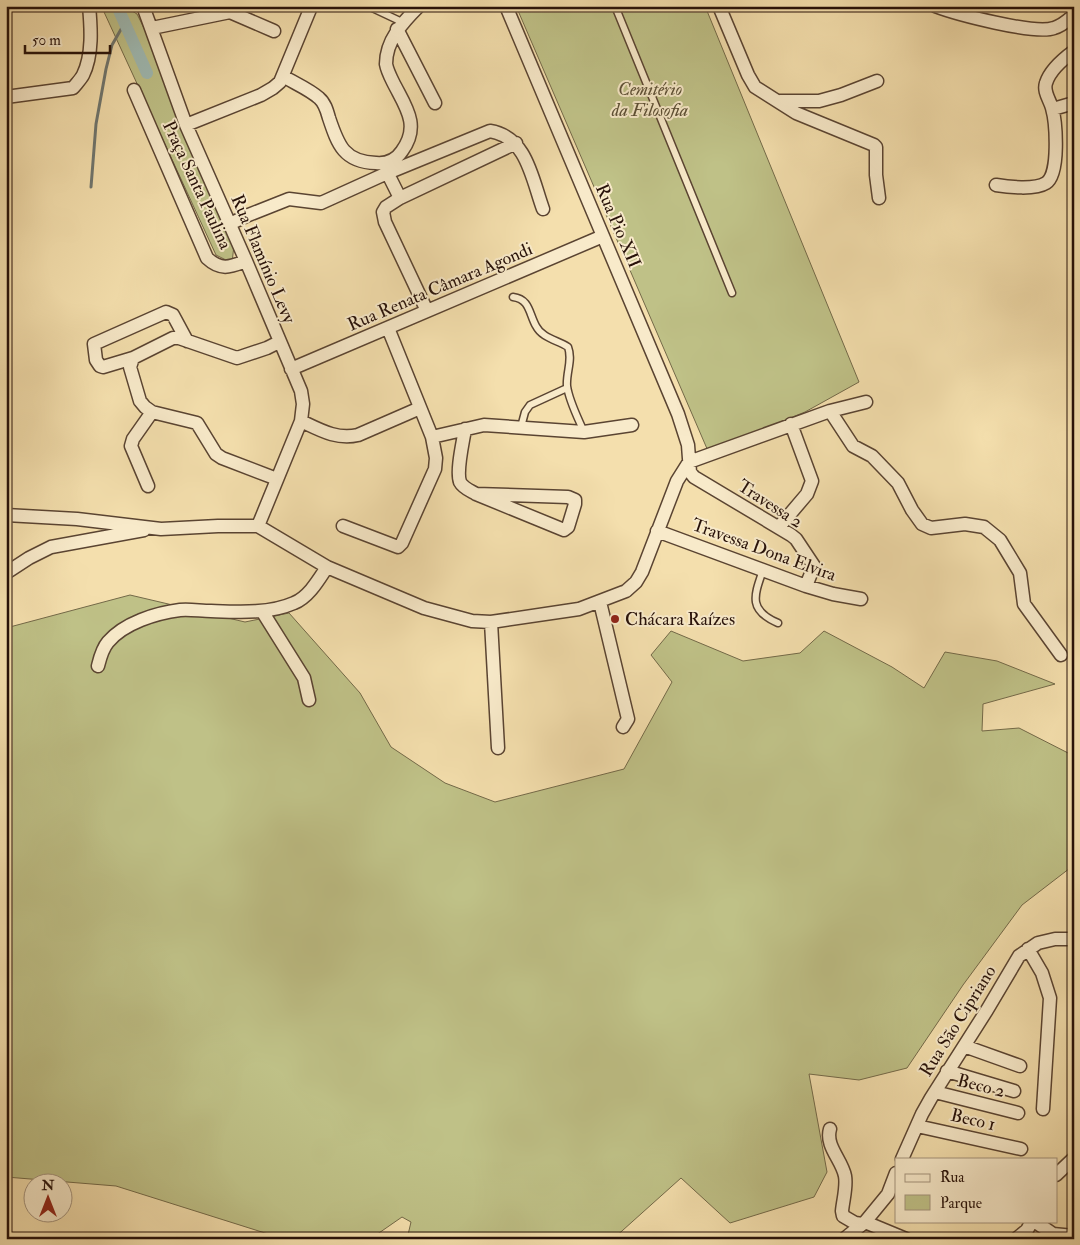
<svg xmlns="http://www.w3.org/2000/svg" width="1080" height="1245" font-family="'IM FELL Double Pica',serif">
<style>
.green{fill:#bfc187;stroke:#736948}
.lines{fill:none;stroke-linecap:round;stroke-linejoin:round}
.stream{stroke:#6f766f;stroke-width:3}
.canal{stroke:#9fbab3;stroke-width:12}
.lane-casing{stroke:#5a4432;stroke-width:9}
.street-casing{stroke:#5a4432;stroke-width:15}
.lane{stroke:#f8eaca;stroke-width:6}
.street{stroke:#f8eaca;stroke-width:12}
.poi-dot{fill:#8f2418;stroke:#f8eaca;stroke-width:2}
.labels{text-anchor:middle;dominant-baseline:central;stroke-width:4;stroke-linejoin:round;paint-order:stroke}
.park-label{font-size:18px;font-style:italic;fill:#5c4f35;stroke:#f8eaca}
.street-label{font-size:18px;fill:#271109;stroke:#f8eaca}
.poi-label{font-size:18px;fill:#271109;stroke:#f8eaca;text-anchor:start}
</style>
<rect width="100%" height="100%" fill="#f4dfad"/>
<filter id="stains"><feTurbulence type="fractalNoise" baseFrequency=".004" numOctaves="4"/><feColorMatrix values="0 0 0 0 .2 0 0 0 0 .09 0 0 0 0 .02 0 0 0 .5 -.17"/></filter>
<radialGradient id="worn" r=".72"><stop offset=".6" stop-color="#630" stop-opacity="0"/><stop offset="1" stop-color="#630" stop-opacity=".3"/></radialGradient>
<path class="green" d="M516 6H705L859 382 805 412 708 451Z
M127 8 137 14 146 32 234 245 232 263 216 255 104 12Z
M130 595 245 622 289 613 360 693 391 747 445 783 495 802 624 769 672 682 651 655 671 631 743 661 800 653 824 631 892 667 924 688 945 652 997 661 1055 684 983 704 982 731 1019 728 1074 756V865L1022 905 963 985 907 1068 859 1080 809 1074 827 1172 814 1197 730 1223 681 1178 613 1239H407L411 1222 402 1217 376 1235 354 1239H284L116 1186 6 1177V628Z"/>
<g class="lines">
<path class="stream" d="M91 187 96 124 106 69 112 45 124 24"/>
<path class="canal" d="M117 6 147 73"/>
<g class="lane-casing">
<path id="lane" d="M368 6 402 22
M615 6 732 293
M513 297C530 299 529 314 536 326 542 338 557 340 568 347 573 360 566 372 567 386 569 401 578 418 584 432
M521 427 525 412 530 405 567 388
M763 570C754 596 748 610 778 623"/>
</g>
<g class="street-casing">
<path id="street" d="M143 6 186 125 246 261 301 391 303 404 301 421 258 526
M232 6 230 12 274 31
M506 6 678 414 688 445 690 472 694 477 791 535 796 539 814 566 806 586
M719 6 748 75 755 87 796 113 874 145 876 147V175L879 198
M935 6C956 14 1035 35 1054 28 1062 26 1068 20 1074 15
M152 28 230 12
M397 29 435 103
M283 76C294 83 309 89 319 98 325 103 327 111 329 118 338 145 344 162 376 163 387 164 396 160 402 151 421 125 405 106 393 82 390 76 387 70 386 64 386 40 403 22 419 6
M134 90 207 258C221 271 230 267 246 261
M6 97 73 88C76 84 81 79 83 75 93 55 91 27 89 6
M780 101H819L841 95 877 81
M1053 109 1074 103
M186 125 261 95 273 88 280 82 311 7
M388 174 400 198 516 143
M996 185C1008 187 1035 190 1046 183 1060 174 1056 122 1052 108 1050 100 1043 92 1046 83 1050 70 1063 59 1074 51
M400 198 386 207 383 212 385 222 427 311
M230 224 246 216 289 199 321 203 385 174 490 131C527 137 532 179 543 209
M133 358 103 367 100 366 96 360 94 344 166 312 173 315 187 341
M291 369 603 236
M830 411 853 446 872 456 898 483 912 510 922 524 931 528 965 524 984 527 1000 540 1020 573 1024 604 1061 655
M301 421C320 430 337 440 358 435L420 408
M465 429C463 442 456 471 460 482 463 488 471 491 476 494L568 497 575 500V504L568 527 564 530 476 494
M432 437 484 425 584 432 632 425
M277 479 222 458 216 454 197 423 152 412 145 407 140 401 130 367 133 358 173 338H179L237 358 267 348 279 342
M148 486 131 446 133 439 152 412
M6 515 77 519 161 529 218 526H258L327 567 424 608 472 621 491 622 579 609 626 591 636 582 642 572 677 481 689 462 830 411 866 402
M343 526 398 547 402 543 435 469 436 458 432 437 388 328
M779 527 807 494 812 481 791 424
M657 531 806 586 833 594 861 599
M6 573 29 558 51 547 144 530
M600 602 628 719 623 727
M262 611 304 678 309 700
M491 622 498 748
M98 666C100 658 102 649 108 642 124 623 156 613 180 610 190 609 201 611 211 611 238 612 269 614 294 603 309 597 319 579 327 567
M1028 949 1042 973 1050 998 1043 1109
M964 1046 1020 1066
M947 1071 1014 1091
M935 1092 1018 1113
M917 1126 1021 1149
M830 1129C825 1146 842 1160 845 1176 847 1187 843 1200 842 1211L843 1216 855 1223 863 1224
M902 1159 922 1114 931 1098 987 1010 1019 956 1038 943 1055 939H1074
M1056 1175 1074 1158
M1034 1221 1053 1234 1074 1236
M865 1222 906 1239
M844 1239 865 1222 888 1194 896 1173
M1016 1239 1027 1230 1032 1221"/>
</g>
<use href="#lane" class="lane"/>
<use href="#street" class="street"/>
</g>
<circle class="poi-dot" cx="615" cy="619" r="5"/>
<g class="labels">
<g class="park-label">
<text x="650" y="89">Cemitério<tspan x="650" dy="21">da Filosofia</tspan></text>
</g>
<g class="street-label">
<text transform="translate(197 185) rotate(65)">Praça Santa Paulina</text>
<text transform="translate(618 226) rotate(67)">Rua Pio XII</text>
<text transform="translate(263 259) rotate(67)">Rua Flamínio Levy</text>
<text transform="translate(440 287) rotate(-23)">Rua Renata Câmara Agondi</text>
<text transform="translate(770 504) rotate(33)">Travessa 2</text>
<text transform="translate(764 550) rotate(20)">Travessa Dona Elvira</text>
<text transform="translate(958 1021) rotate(-58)">Rua São Cipriano</text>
<text transform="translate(981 1086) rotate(14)">Beco 2</text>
<text transform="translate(973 1120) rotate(13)">Beco 1</text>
</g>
<g class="poi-label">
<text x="625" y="619">Chácara Raízes</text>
</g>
</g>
<rect width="1080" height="1245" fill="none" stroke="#f4dfad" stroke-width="25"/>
<rect x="8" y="8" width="1065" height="1230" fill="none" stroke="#271109" stroke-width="2.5"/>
<rect x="12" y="12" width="1055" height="1220" fill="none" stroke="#271109"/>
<rect x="895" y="1158" width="162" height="65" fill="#f8eaca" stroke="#a4937d"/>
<rect x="905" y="1174" width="25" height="8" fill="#f8eaca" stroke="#a4937d"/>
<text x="940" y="1182" font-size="15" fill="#271109">Rua</text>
<rect x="905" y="1195" width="25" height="15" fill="#bfc187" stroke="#a4937d"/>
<text x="940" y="1208" font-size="15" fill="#271109">Parque</text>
<g transform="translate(48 1198)"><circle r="24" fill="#f8eaca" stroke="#a4937d"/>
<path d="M0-4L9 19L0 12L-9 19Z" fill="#8f2418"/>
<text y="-8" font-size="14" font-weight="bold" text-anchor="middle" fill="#271109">N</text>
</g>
<path d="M25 45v8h85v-8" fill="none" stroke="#271109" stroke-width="2.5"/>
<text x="32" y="45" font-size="15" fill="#271109" stroke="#f8eaca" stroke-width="4" paint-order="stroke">50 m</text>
<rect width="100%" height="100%" filter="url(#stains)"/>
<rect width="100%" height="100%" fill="url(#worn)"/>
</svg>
